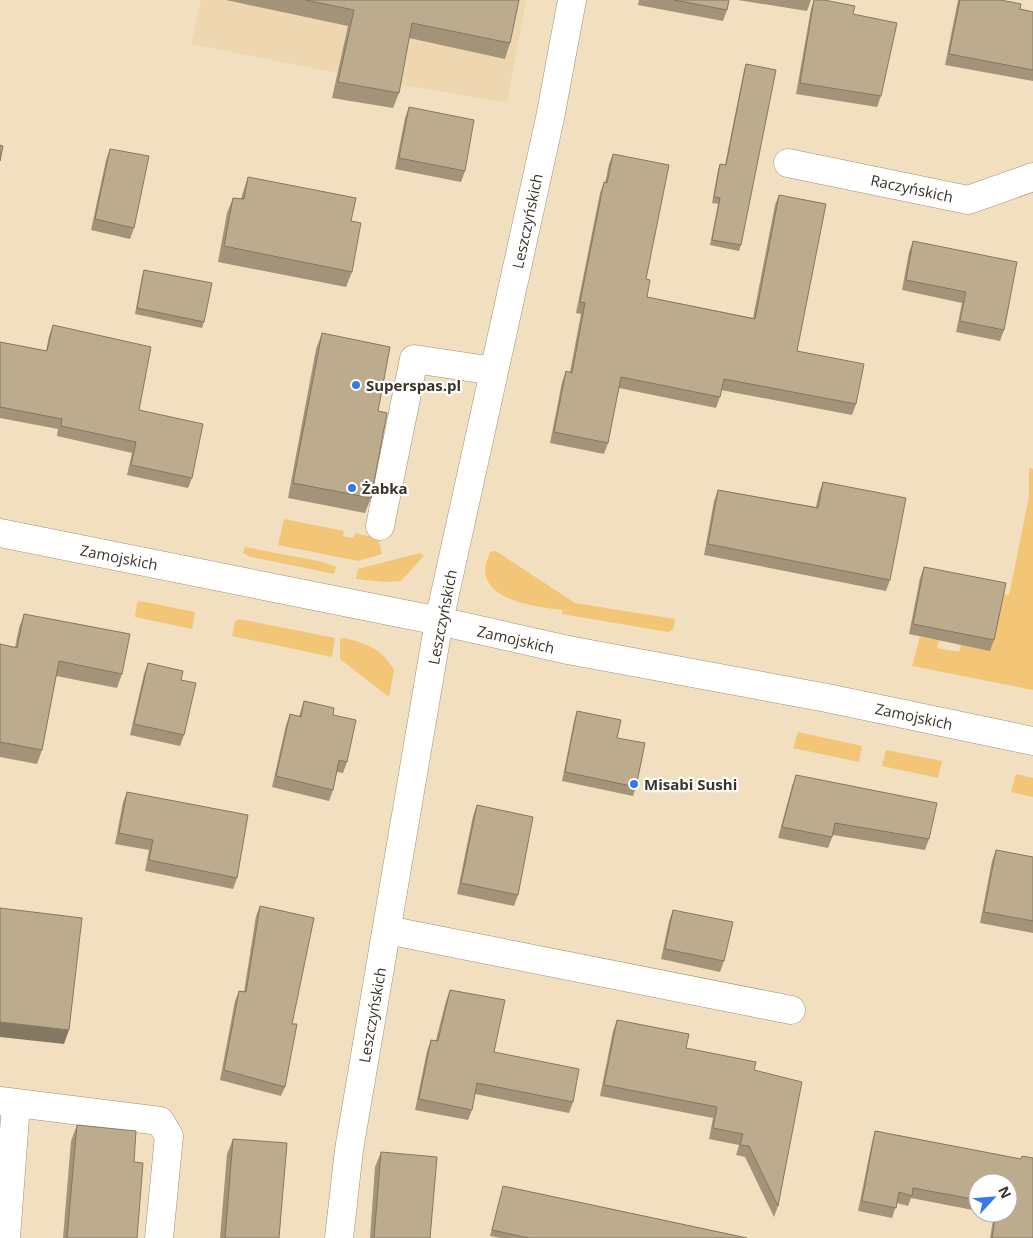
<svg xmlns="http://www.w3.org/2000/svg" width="1033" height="1238" font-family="'Open Sans',sans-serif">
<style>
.built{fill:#edd6b0}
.green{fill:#f3c577}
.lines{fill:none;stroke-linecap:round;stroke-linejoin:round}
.minor-casing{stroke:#a39174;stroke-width:29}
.minor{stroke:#fff;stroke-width:28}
.wall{fill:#a39379}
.shaded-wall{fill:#847863}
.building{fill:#bdab8d;stroke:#847863}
.poi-dot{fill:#367ae8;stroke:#fff;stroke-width:2}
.labels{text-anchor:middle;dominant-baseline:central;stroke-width:4.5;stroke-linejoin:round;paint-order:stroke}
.street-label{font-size:15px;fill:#3b3327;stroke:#fff}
.poi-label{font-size:15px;font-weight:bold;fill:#3b3327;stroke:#fff;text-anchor:start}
</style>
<rect width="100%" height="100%" fill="#f2dfc0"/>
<path class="built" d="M201 0H526L507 103 368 79 191 44Z"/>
<path class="green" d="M1029 468 1033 469V690L912 666 920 637 939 640 937 648 959 652 961 645 1002 594 1009 595 1029 497Z
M284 519 344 531 343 536 353 538 355 533 378 538 382 554 358 561 278 545Z
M245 547 323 562 336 567 334 574 251 557 243 553Z
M496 551 575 603 675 619 673 630 668 632 562 614V610C539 607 487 602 485 571 485 565 488 558 490 552Z
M420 553 424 556 401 581 386 582 356 579 358 569Z
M140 601 195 612 192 629 135 617 137 603Z
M239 619 335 638 332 657 232 636 235 621Z
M344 638C368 644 381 648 394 670L389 697 340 659V639Z
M798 732 862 746 859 762 793 748Z
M886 750 942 761 938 778 882 766Z
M1016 774 1033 778V797L1011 792Z"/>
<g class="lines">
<g class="minor-casing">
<path id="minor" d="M788 163 968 200 1033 177
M380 526 414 359 494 371
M0 533 439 621 568 650 827 698 1033 741
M387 930 791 1010
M0 1101 160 1121 169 1136 159 1238
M6 1238 16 1104
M339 1238 349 1150 439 621 550 118 572 0"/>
</g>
<use href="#minor" class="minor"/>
</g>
<path class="wall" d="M226 0H519L510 43 505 59 409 38 399 93 393 108 332 98 348 26Z
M639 0H729L727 10 723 21 638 5Z
M738 0H811L807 11Z
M814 0 853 14 881 96 877 107 796 94 811 9Z
M958 0H1001L1020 9 1033 12V81L945 65Z
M746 64 741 245 739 251 710 245 718 204 712 203 718 170 720 164 725 165 744 70Z
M409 107 465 171 461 182 395 169 405 118Z
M110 149 134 228 130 239 91 230 106 160Z
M613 154 646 279 647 297 753 318 775 205 779 195 797 351 856 404 852 415 721 390 720 397 716 408 619 388 608 443 604 454 550 443 562 382 566 371 570 372 581 314 576 313 600 193 604 182 605 183 609 164Z
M248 177 352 272 346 287 218 262 227 213 233 198 241 199 243 192Z
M913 241 1004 330 1000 341 956 332 962 303 902 290 909 252Z
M144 270 204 322 202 328 135 314 142 276Z
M53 325 139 410 192 478 188 488 127 475 132 453 57 436 58 429 0 418V342L46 351 49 336Z
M322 333 378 411 371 498 365 513 288 498 316 349Z
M823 482 890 580 886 591 704 555 714 501 718 490 816 507 819 493Z
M924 567 994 640 990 651 909 634 920 578Z
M24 614 122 674 117 688 56 676 42 750 37 764 0 757V644L15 647 19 628Z
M148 663 181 680 184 735 180 746 130 735 144 674Z
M304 701 333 715 347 762 343 773 337 772 333 790 329 801 272 787 286 725 290 714 299 716Z
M577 711 617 738 636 787 633 796 562 781 574 721Z
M796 775 929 839 925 850 833 835 828 848 778 838 792 786Z
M127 792 237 878 233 889 145 871 149 850 115 844 123 802Z
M477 805 518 895 514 906 457 894 473 816Z
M996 850 1033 857V933L980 923 992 861Z
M260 906 292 1024 285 1087 281 1096 220 1080 235 1001 239 991 244 992 256 916Z
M673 910 724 961 720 972 661 959 669 921Z
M450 990 494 1052 573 1102 569 1113 475 1094 472 1110 468 1120 415 1110 427 1051 431 1040H436L446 1001Z
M617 1020 686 1048 754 1070 778 1206 774 1217 745 1157 736 1155 739 1145 709 1139 713 1118 600 1096 613 1031Z
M77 1125 134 1162 137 1238H63L71 1141Z
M875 1131 1021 1159 1022 1156 1033 1238H990L994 1214 987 1213H1008L978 1183V1211L911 1198 908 1206 897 1203 892 1218 858 1211 872 1142Z
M233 1139 279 1238H220L227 1154Z
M381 1152 430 1238H370L375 1167Z
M503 1186 747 1238H501L490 1236Z"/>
<path class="shaded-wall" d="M0 1022 69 1030 64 1044 0 1037Z"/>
<path class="building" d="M305 0H519L510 43 412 23 399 93 338 82 354 10Z
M674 0H729L727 10Z
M814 0H824L855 6 853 14 897 23 881 96 800 83Z
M960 0H1001L1021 4 1020 9 1033 12V70L949 54Z
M746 64 776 70 741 245 712 240 720 198 714 197 720 164 726 165Z
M409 107 474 120 465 171 399 158Z
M0 145 3 146 0 161Z
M110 149 149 156 134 228 95 219Z
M613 154 669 165 646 279 650 280 647 297 755 319 779 195 826 204 797 351 864 364 856 404 724 379 720 397 621 377 608 443 554 432 566 371 572 373 585 303 580 302 604 182 607 183Z
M248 177 356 198 351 221 361 223 352 272 224 246 233 198 244 199Z
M913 241 1017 262 1004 330 960 321 966 292 906 280Z
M144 270 212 283 204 322 137 308Z
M53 325 151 347 139 410 203 424 192 478 131 465 136 442 61 426 62 419 0 407V342L47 351Z
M322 333 390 347 378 411 387 413 371 498 293 483Z
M823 482 906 498 890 580 708 544 718 490 818 508Z
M924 567 1006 583 994 640 913 624Z
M24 614 130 634 122 674 59 661 42 750 0 742V644L17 648Z
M148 663 183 671 181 680 196 683 184 735 134 724Z
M304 701 334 708 333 715 356 720 347 762 339 760 333 790 276 776 290 714 301 717Z
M577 711 621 720 617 738 645 743 636 787 565 772Z
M796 775 937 803 929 839 835 823 832 837 782 827Z
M127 792 248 815 237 878 149 860 153 840 119 833Z
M477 805 533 817 518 895 461 883Z
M996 850 1033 857V921L984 912Z
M260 906 314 918 292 1024H297L285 1087 224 1070 239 991 246 992Z
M0 908 82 918 69 1030 0 1022Z
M673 910 733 922 724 961 665 949Z
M450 990 505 1000 494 1052 579 1069 573 1102 477 1083 472 1110 419 1099 431 1040 438 1041Z
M617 1020 689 1034 686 1048 756 1062 754 1070 802 1082 778 1206 749 1146 740 1145 743 1134 713 1128 717 1107 604 1085Z
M77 1125 136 1131 134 1162 143 1163 137 1238H67Z
M875 1131 1021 1159 1022 1156 1033 1158V1238H992L996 1213H1008V1183H978V1200L913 1188 912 1196 899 1192 896 1208 862 1201Z
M233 1139 287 1143 279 1238H225Z
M381 1152 437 1157 430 1238H374Z
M503 1186 747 1238H529L492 1230Z"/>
<g class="poi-dot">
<circle cx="356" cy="385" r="5"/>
<circle cx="352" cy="488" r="5"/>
<circle cx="634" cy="784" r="5"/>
</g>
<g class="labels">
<g class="street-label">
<text transform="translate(912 188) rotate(12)">Raczyńskich</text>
<text transform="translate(527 221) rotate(-78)">Leszczyńskich</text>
<text transform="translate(119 557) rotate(11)">Zamojskich</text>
<text transform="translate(442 617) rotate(-79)">Leszczyńskich</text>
<text transform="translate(516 639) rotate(13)">Zamojskich</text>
<text transform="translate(914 716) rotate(12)">Zamojskich</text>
<text transform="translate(372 1015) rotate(-80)">Leszczyńskich</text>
</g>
<g class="poi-label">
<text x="366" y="385">Superspas.pl</text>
<text x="362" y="488">Żabka</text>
<text x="644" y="784">Misabi Sushi</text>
</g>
</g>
<g transform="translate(993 1198) rotate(64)"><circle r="24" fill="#ffffff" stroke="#b1ada9"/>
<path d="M0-4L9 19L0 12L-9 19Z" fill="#367ae8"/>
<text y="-8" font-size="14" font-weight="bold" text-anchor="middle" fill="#3b3327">N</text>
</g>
</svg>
